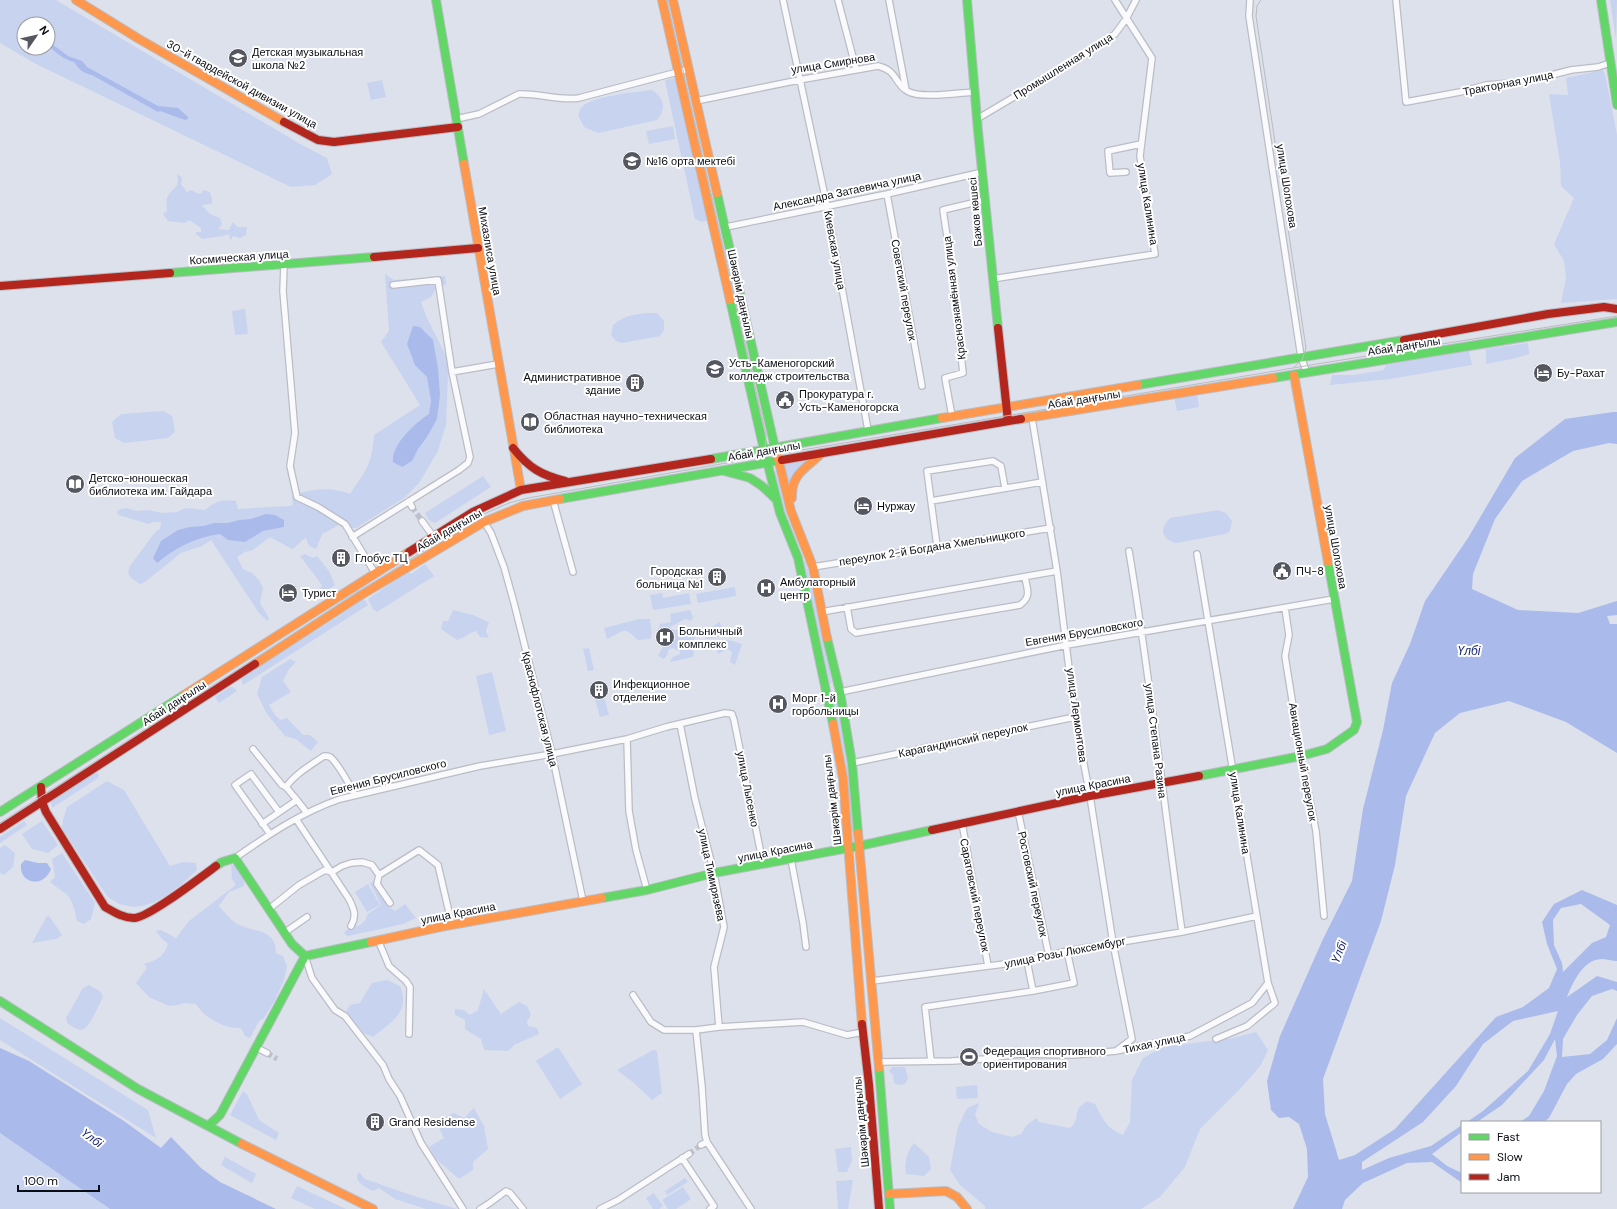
<svg xmlns="http://www.w3.org/2000/svg" width="1617" height="1209" font-family="'DM Sans',sans-serif">
<style>
.green{fill:#c8d3f0;fill-rule:evenodd}
.water{fill:#aabbeb;fill-rule:evenodd}
.lines{fill:none;stroke-linecap:round;stroke-linejoin:round}
.street-tunnel{stroke:#bec1cb;stroke-width:5.5;stroke-dasharray:5.5 3;stroke-linecap:butt}
.street-casing{stroke:#babdc5;stroke-width:8}
.fast-casing{stroke:#babdc5;stroke-width:10}
.slow-casing{stroke:#babdc5;stroke-width:10}
.jam-casing{stroke:#babdc5;stroke-width:10}
.street{stroke:#fafafc;stroke-width:5.5}
.fast{stroke:#63d668;stroke-width:8}
.slow{stroke:#ff974d;stroke-width:8}
.jam{stroke:#b3261e;stroke-width:8}
.tram{stroke:#bbbcbf;stroke-width:1}
.labels{text-anchor:middle;dominant-baseline:central;stroke-width:4;stroke-linejoin:round;paint-order:stroke}
.poi-label{font-size:11px;fill:#0b0d14;stroke:#fff;text-anchor:start}
.street-label{font-size:11px;fill:#0b0d14;stroke:#fff}
.water-label{font-size:12px;font-style:italic;fill:#1a2871;stroke:#fff}
</style>
<rect width="100%" height="100%" fill="#dde1eb"/>
<path class="green" d="M0 0H56L302 145 327 158 332 174 315 185 291 187 36 64 0 43ZM24 24H48V48H24Z
M1610 0H1617L1616 39Z
M1603 70 1605 74 1617 135V299L1561 303 1566 278 1564 261 1554 244 1574 198 1561 186 1560 162 1549 94 1568 95 1566 78Z
M675 78 709 220 702 222 695 219 665 81 669 79Z
M382 80 386 97 371 100 367 83Z
M652 90C664 98 667 108 657 120L598 133 584 127 578 115C579 113 580 109 582 107 591 96 637 92 652 90Z
M673 126 675 139 649 144 646 131Z
M178 174 182 178 181 184 187 192 191 190 199 194 202 193 203 190 210 192 212 199V204L202 205 210 214 220 218 222 224 218 229 229 230 233 222 238 227H247L246 235 240 238 233 236 231 240 228 234 223 236 202 239 196 234V232H201V228L189 220 185 223 168 221 163 214 167 211C167 207 166 201 167 198 171 188 181 188 177 175Z
M385 274 394 280 445 276 446 284 436 289 431 297 421 302 427 318 446 356 448 373 446 425 438 451 419 483 404 498 356 528H350L341 524 322 534 316 549 309 546 306 538C300 541 298 546 292 549L270 537 253 550 245 552 237 557 243 569 252 573 259 580 263 588 260 603 269 618 267 621 259 613 211 540 202 546 181 553 145 582 140 584 131 578 128 573 130 566 156 531 160 529 161 522H153L148 524 119 515 117 513 118 510 126 508 137 511 149 510 161 513 177 512 186 508 205 510C217 501 221 499 236 501L238 509 289 506 293 505 292 496C311 488 331 487 350 494 366 470 372 465 374 435L420 405 381 342 389 331Z
M245 309 248 334 235 335 232 311Z
M657 313 664 321V330L660 336 622 343 616 341 611 335 613 325C626 314 640 313 657 313Z
M1528 343 1529 354 1512 359 1486 364V349Z
M1469 351 1472 365 1390 379 1330 385 1332 375H1354L1384 370 1386 365Z
M1197 394 1199 407 1177 411 1174 397Z
M163 411 172 416 175 432 168 438 124 443 115 438 112 422 121 414Z
M810 460 788 488 784 465Z
M776 471 788 519 803 549 801 550 786 519 772 472Z
M483 476 491 487 435 523 429 520 425 513Z
M1218 510 1226 513 1232 521 1230 531 1225 534 1176 543C1161 539 1159 529 1170 518Z
M305 554 313 558 317 556 329 571 335 585 321 595 318 593 322 585 300 556Z
M806 560 832 683 830 684 803 562Z
M425 564 434 576 377 612 373 609 368 599 408 571 411 574Z
M735 587 736 596 698 603 696 594Z
M662 593 663 598 689 593 691 604 653 610 650 595Z
M364 599 368 605 243 685 241 678 336 618Z
M453 610 473 615 489 622 486 631 489 638 480 637 476 631C468 633 465 638 457 640L441 629 443 621H448Z
M690 610 693 617 691 621 685 619 670 627 672 630 696 629 699 632 710 629 719 622C723 627 723 631 719 637L707 639 700 633 695 638 690 647 694 652 693 657 671 662 670 661 673 657 680 654V651L672 648 668 650V654L664 659 658 656 665 643 659 639 657 633 660 624 671 622 670 614Z
M639 619H650L652 634 650 639 638 640C622 625 625 631 607 639L604 628Z
M726 640 733 641 742 644 735 665 730 662 732 652 727 649 718 654 717 647Z
M589 648 594 670 588 671 583 649Z
M290 659 296 662 289 669 283 681 291 692 269 705 275 715 280 720 287 718 303 735H310L318 742 311 751 296 739 285 736 267 714 257 694 262 677Z
M492 672 506 731 489 735 476 676Z
M230 687H233L237 691 219 703 215 697Z
M604 697 609 715 600 717 595 699Z
M833 699H836L847 755 855 832 852 833 844 756Z
M96 772 99 775 98 778 52 808 51 803 53 799Z
M107 781 124 790 170 866 183 862 196 863 197 870C173 893 139 923 107 896L62 828 63 820 67 807Z
M24 821 27 825 0 843V837Z
M42 821 58 845 48 853 32 849 22 834Z
M5 845 15 853 13 867 4 875 0 873V848Z
M62 853 95 903 91 919 84 924 77 921C75 912 73 900 66 894 60 889 57 888 50 882L55 877 52 859Z
M231 865H235C240 871 245 878 244 886L229 892 219 906C225 913 230 919 237 924 254 933 276 928 276 953L283 956 287 966 284 980 275 1000 264 1018 259 1021 250 1038 245 1036 241 1028C225 1029 204 1018 196 1004L184 1003 178 1005 169 1006 149 997 136 983 147 968 144 964C157 960 164 957 168 944L162 939 156 931 161 930 176 938 189 921 236 885 232 879Z
M374 881 389 907 395 911 405 904 416 918 403 924 348 936 344 934 346 930 360 925 365 921 368 914 381 905 370 883Z
M368 884 380 905 367 912 355 892Z
M47 916H49L62 935 56 939 32 943Z
M387 980 400 986C411 1012 391 1022 373 1037L364 1033 346 1011 350 1005 360 1003 372 983Z
M89 985 101 992 103 997C99 1004 89 1030 81 1030 76 1030 70 1025 67 1023L66 1018 83 988Z
M484 989 501 1014 519 1002 527 1006 531 1015 527 1021 528 1026 537 1028 539 1034 514 1045 508 1051 484 1050 481 1039 465 1029V1020L455 1015V1009L464 1010 470 1015 478 1010Z
M0 1018 148 1110 156 1138 0 1040Z
M1256 1032 1268 1050 1261 1065 1242 1087 1200 1129 1185 1167 1160 1197 1141 1209H985V1206L960 1185 950 1170 958 1127 967 1108 979 1103 975 1115 979 1124 992 1132 1012 1137 1021 1134 1027 1125 1036 1118 1039 1122 1069 1128C1078 1124 1075 1115 1079 1108 1081 1105 1084 1103 1087 1101L1095 1104C1103 1119 1107 1129 1123 1135L1130 1122 1132 1080 1143 1058 1163 1047 1233 1038Z
M558 1047 582 1084 560 1099 536 1061Z
M653 1050 657 1051 662 1093 652 1100 634 1083 617 1070Z
M892 1067H905L908 1078 905 1084 898 1085 894 1083 893 1075 889 1071Z
M977 1085 978 1098 957 1099 956 1087Z
M243 1091 247 1094 259 1120 279 1133 276 1140 230 1115Z
M474 1108 484 1126 488 1149 473 1162V1170L459 1179 436 1159 429 1147 444 1138 439 1128 441 1120 454 1113 464 1118Z
M0 1133 110 1209H0Z
M914 1143 929 1157 931 1169 924 1176 906 1174C904 1163 907 1152 914 1143Z
M851 1147 852 1161 847 1172H838L835 1149Z
M225 1157 256 1174 252 1183 221 1165Z
M359 1172 365 1179 411 1195 457 1209H426L395 1199 379 1188 373 1191C366 1188 352 1181 359 1172Z
M685 1178 688 1182 667 1195 665 1191Z
M853 1180 848 1209H838L836 1181Z
M297 1186 346 1209H315L291 1198Z
M683 1187 691 1199 676 1209H668L662 1200Z
M654 1193 663 1206 659 1209H653L646 1198Z"/>
<path class="water" d="M48 41 68 56 82 61 87 67 158 106 178 108 188 117V119L185 120 160 111 158 112 92 75C82 73 79 69 74 62 64 60 56 52 48 46Z
M413 326 420 327 433 340 438 368 440 395 437 419 427 437 418 449 412 461 402 467 393 462C391 445 415 423 429 414L431 401 427 377 415 365 407 344Z
M1613 412H1617V444L1609 443 1573 451 1522 481 1495 519 1473 574 1472 589 1518 610 1578 613 1617 601V615L1607 616 1610 624H1617V753L1566 722 1509 701 1460 713 1435 733 1406 796 1395 865 1381 921 1323 1079 1325 1114 1339 1160 1355 1155 1395 1129 1496 1017 1523 1007 1549 988 1557 969 1547 944 1542 922 1554 904 1582 890 1617 905V961C1612 961 1606 959 1601 959 1583 960 1573 982 1567 997L1597 976 1617 982V991L1612 989 1592 996 1577 1015 1563 1039 1562 1057 1590 1054 1607 1040 1617 1018V1044L1603 1059 1576 1074 1567 1084 1549 1118 1544 1122H1520L1529 1116 1544 1091 1557 1056 1555 1039 1544 1060 1502 1105 1477 1122H1467L1483 1111 1528 1071 1550 1034 1558 1011 1513 1021 1483 1044 1456 1086 1423 1122 1362 1162V1170L1389 1158 1431 1146 1462 1125V1132L1432 1154 1447 1166 1462 1173V1183L1432 1162 1407 1163 1363 1183 1345 1200 1342 1209H1293L1308 1177 1307 1149 1299 1124 1289 1117 1279 1118 1271 1110 1267 1081 1280 1036 1323 939 1352 881 1363 809 1383 730 1392 683 1410 644 1425 601 1468 538 1515 458 1565 419ZM1581 904 1610 925 1606 937 1592 943 1563 972 1562 963 1554 945 1553 920 1561 908Z
M266 514 275 515 284 520V527L263 531 245 542 228 540 220 534C196 537 175 548 157 563L153 558 161 541 178 530 190 527 204 526 214 523H228L239 520 251 519Z
M25 860 38 863H47L51 869C44 888 19 885 21 864Z
M0 1048 29 1061 124 1121 161 1148 171 1137 201 1168 220 1182 276 1209H110L0 1133Z"/>
<g class="lines">
<path class="street-tunnel" d="M412 507 422 521
M267 1053 277 1059
M689 1154 701 1145"/>
<g class="street-casing">
<path id="street" d="M783 0 827 206 868 430
M838 0 856 69
M889 0 906 90
M1250 0 1249 16 1301 357 1307 373
M1396 0 1406 102 1460 92 1486 85 1524 82 1571 70 1598 67 1610 63
M696 101 799 80 878 66C898 71 894 83 907 91 920 99 958 93 974 92
M456 119 479 114 519 94C539 93 558 101 579 98L689 69
M977 119 1083 56 1115 34 1126 19 1136 0
M1126 172 1110 173 1108 151 1141 144
M887 194 922 386
M726 227 887 194 983 172
M284 265 283 291 295 433 290 466 297 497 318 507 345 524 375 573
M992 279 1155 254 1140 156 1152 58 1115 0
M452 372 498 364
M952 416 945 378 963 373 951 263 943 210 985 200
M1032 418 1057 571 1075 717 1090 796 1113 943 1132 1039 1116 1051
M553 500 573 572
M409 501 412 507
M931 501 1042 482
M422 521 433 536
M484 522 491 533 504 567 514 603 552 754 583 901
M352 537 459 470 468 463 470 457 452 372 438 280 393 285
M937 546 927 471 993 461 1001 466 1005 488
M1129 551C1150 677 1164 805 1182 932
M1197 554 1266 971 1268 983 1275 1003 1247 1026 1216 1039
M813 567 1051 528
M847 607 851 629 856 633 1020 605C1032 596 1027 590 1025 577
M1285 608 1289 635 1285 656 1301 756 1316 831 1324 916
M821 612 1057 571
M840 692 1067 645 1334 599
M680 724 695 799 714 873 724 927 714 967 719 1027 803 1022 847 1035 863 1032
M627 739 629 811 636 850 647 890
M253 749 282 785 286 787 297 800 262 824
M852 763 1075 717
M286 787C295 774 311 765 324 756 325 756 328 756 330 757 337 762 351 787 355 795
M297 800 307 813
M1018 811 1049 956
M296 819 349 899C354 909 357 916 351 926
M962 823 988 966
M270 834 235 785 251 774 279 812
M235 858C268 835 302 812 340 799L480 766 552 754 627 739 666 727 725 713 732 714 734 720 763 864
M791 859 803 923 806 947
M379 875 419 850 438 865 452 925
M269 909 299 885 325 870 332 872 342 866 351 863 362 862 372 865 379 875 377 884 390 903
M284 933 307 917
M378 940 389 966 406 981 410 987 409 1034
M305 956 312 978 335 1010 345 1016 383 1065 389 1079 400 1096 421 1143 463 1209
M1027 961 1033 991
M872 981 1027 961 1067 951 1182 932 1257 916
M633 995 651 1022 664 1030H696
M719 1027 696 1030 702 1087 705 1135 707 1142 751 1209
M255 1047 267 1053
M931 1061 925 1007 1033 991 1074 983 1067 951
M879 1062 952 1061 984 1059 1018 1054 1074 1055 1116 1051 1190 1036 1252 1003 1268 983
M701 1145 707 1142
M682 1158 714 1206 710 1209
M480 1209C490 1204 497 1197 506 1191L510 1193 523 1209
M600 1209 618 1200 689 1154"/>
</g>
<g class="fast-casing">
<path id="fast" d="M436 0 464 164
M967 0 978 131 998 328
M1601 0 1617 105
M717 193 775 448
M170 273 374 257
M730 300 764 450
M1273 378 1617 322
M1138 385 1404 340
M766 457 780 513 798 558 833 724
M711 459 942 418
M724 471 750 478 762 486 777 500
M560 499 782 460
M827 638 840 692 852 763 858 833
M1199 776 1301 756 1327 749 1354 730 1357 722 1328 562
M0 812 184 695
M216 866 222 862 235 858 292 944 305 956 371 942
M602 898 647 890 714 873 859 846 932 830
M0 1001 138 1089 242 1144
M879 1068 890 1209
M208 1126 220 1115 305 956"/>
</g>
<g class="slow-casing">
<path id="slow" d="M76 0 139 39 284 122
M662 0 730 300
M673 0 717 193
M464 164 521 490
M1294 375 1328 562
M942 418 1138 385
M1021 419 1273 378
M777 454 791 511 813 567 827 638
M792 498C791 473 807 468 822 453
M255 664 361 595 484 522 523 506 560 499
M184 695 409 552
M833 724 843 778 862 1024
M858 833 879 1068
M371 942 440 927 602 898
M242 1144 373 1209
M889 1194 946 1191 957 1197 967 1209"/>
</g>
<g class="jam-casing">
<path id="jam" d="M284 122 318 140 334 142 458 127
M374 257 478 248
M0 286 170 273
M998 328 1008 421
M1404 340 1548 314 1604 307 1617 309
M513 448C529 468 541 475 565 481
M782 460 1021 419
M409 552 473 512 521 490 711 459
M41 787 42 802 46 812 105 907C114 912 123 918 134 918 148 918 201 877 216 866
M0 829 255 664
M932 830 1090 796 1199 776
M862 1024 869 1085 879 1209"/>
</g>
<use href="#street" class="street"/>
<use href="#fast" class="fast"/>
<use href="#slow" class="slow"/>
<use href="#jam" class="jam"/>
<path class="tram" d="M667 0 766 435 765 448 761 452 753 456
M1261 0 1257 6 1256 16 1306 348 1302 360 1294 367
M0 823 330 610 455 531 484 514 509 503 528 498 766 456 1323 363 1617 316"/>
</g>
<defs>
<g id="school-disc" transform="scale(1)"><circle r="9.5" fill="#54575f" stroke="#fff"/><path d="M0-5L7-2L0 1L-7-2ZM-4 1L0 2.5L4 1V4Q0 6-4 4Z" fill="#fff"/></g>
<g id="university-disc" transform="scale(1)"><circle r="9.5" fill="#54575f" stroke="#fff"/><path d="M0-5L7-2L0 1L-7-2ZM-4 1L0 2.5L4 1V4Q0 6-4 4Z" fill="#fff"/></g>
<g id="hotel-disc" transform="scale(1)"><circle r="9.5" fill="#54575f" stroke="#fff"/><path d="M-6-4.5h1.5V1H6V5H4.5V3h-9V5H-6ZM-4 0a1.8 1.8 0 1 1 3.6 0ZM.5 0V-2.5h3Q6-2.5 6 0Z" fill="#fff"/></g>
<g id="building-disc" transform="scale(1)"><circle r="9.5" fill="#54575f" stroke="#fff"/><path d="M-4-6H4V6H1V3H-1V6H-4ZM-2.5-4.3h1.7v1.8h-1.7ZM.8-4.3h1.7v1.8H.8ZM-2.5-1h1.7V.8h-1.7ZM.8-1h1.7V.8H.8Z" fill="#fff"/></g>
<g id="civic-disc" transform="scale(1)"><circle r="9.5" fill="#54575f" stroke="#fff"/><path d="M-.6-6.5H3V-4.5H.6V-3L4-1V1h2V6H-6V1h2V-1L-.6-3ZM-1.2 2.5V6h2.4V2.5Z" fill="#fff"/></g>
<g id="library-disc" transform="scale(1)"><circle r="9.5" fill="#54575f" stroke="#fff"/><path d="M-6-4Q-3-5.5-.7-3.5V5Q-3 3-6 4ZM6-4Q3-5.5 .7-3.5V5Q3 3 6 4Z" fill="#fff"/></g>
<g id="hospital-disc" transform="scale(1)"><circle r="9.5" fill="#54575f" stroke="#fff"/><path d="M-5-5h3v3.5h4V-5h3V5h-3V1.5h-4V5h-3Z" fill="#fff"/></g>
<g id="stadium-disc" transform="scale(1)"><circle r="9.5" fill="#54575f" stroke="#fff"/><path d="M0-5a6.5 5 0 1 0 0 10a6.5 5 0 1 0 0-10ZM-3.5-1.8h7v3.6h-7Z" fill="#fff"/></g>
</defs>
<g fill-rule="evenodd">
<use href="#school-disc" x="238" y="58"/>
<use href="#school-disc" x="632" y="161"/>
<use href="#university-disc" x="715" y="369"/>
<use href="#hotel-disc" x="1543" y="373"/>
<use href="#building-disc" x="635" y="383"/>
<use href="#civic-disc" x="785" y="400"/>
<use href="#library-disc" x="530" y="422"/>
<use href="#library-disc" x="75" y="484"/>
<use href="#hotel-disc" x="863" y="506"/>
<use href="#building-disc" x="341" y="558"/>
<use href="#civic-disc" x="1282" y="571"/>
<use href="#building-disc" x="717" y="577"/>
<use href="#hospital-disc" x="766" y="588"/>
<use href="#hotel-disc" x="288" y="593"/>
<use href="#hospital-disc" x="665" y="637"/>
<use href="#building-disc" x="599" y="690"/>
<use href="#hospital-disc" x="778" y="704"/>
<use href="#stadium-disc" x="969" y="1057"/>
<use href="#building-disc" x="375" y="1122"/>
</g>
<g class="labels">
<g class="poi-label">
<text x="252" y="52">Детская музыкальная<tspan x="252" dy="13">школа №2</tspan></text>
<text x="646" y="161">№16 орта мектебі</text>
<text x="729" y="363">Усть-Каменогорский<tspan x="729" dy="13">колледж строительства</tspan></text>
<text x="1557" y="373">Бу-Рахат</text>
<text x="621" y="377" text-anchor="end">Административное<tspan x="621" dy="13">здание</tspan></text>
<text x="799" y="394">Прокуратура г.<tspan x="799" dy="13">Усть-Каменогорска</tspan></text>
<text x="544" y="416">Областная научно-техническая<tspan x="544" dy="13">библиотека</tspan></text>
<text x="89" y="478">Детско-юношеская<tspan x="89" dy="13">библиотека им. Гайдара</tspan></text>
<text x="877" y="506">Нуржау</text>
<text x="355" y="558">Глобус ТЦ</text>
<text x="703" y="571" text-anchor="end">Городская<tspan x="703" dy="13">больница №1</tspan></text>
<text x="1296" y="571">ПЧ-8</text>
<text x="780" y="582">Амбулаторный<tspan x="780" dy="13">центр</tspan></text>
<text x="302" y="593">Турист</text>
<text x="679" y="631">Больничный<tspan x="679" dy="13">комплекс</tspan></text>
<text x="613" y="684">Инфекционное<tspan x="613" dy="13">отделение</tspan></text>
<text x="792" y="698">Морг 1-й<tspan x="792" dy="13">горбольницы</tspan></text>
<text x="983" y="1051">Федерация спортивного<tspan x="983" dy="13">ориентирования</tspan></text>
<text x="389" y="1122">Grand Residense</text>
</g>
<g class="street-label">
<text transform="translate(833 63) rotate(-9)">улица Смирнова</text>
<text transform="translate(1063 66) rotate(-32)">Промышленная улица</text>
<text transform="translate(1508 83) rotate(-11)">Тракторная улица</text>
<text transform="translate(242 84) rotate(29)">30-й гвардейской дивизии улица</text>
<text transform="translate(1287 186) rotate(81)">улица Шолохова</text>
<text transform="translate(847 191) rotate(-12)">Александра Затаевича улица</text>
<text transform="translate(1148 204) rotate(81)">улица Калинина</text>
<text transform="translate(975 212) rotate(-95)">Бажов көшесі</text>
<text transform="translate(835 250) rotate(80)">Киевская улица</text>
<text transform="translate(490 251) rotate(80)">Михаэлиса улица</text>
<text transform="translate(239 257) rotate(-4)">Космическая улица</text>
<text transform="translate(904 290) rotate(80)">Советский переулок</text>
<text transform="translate(741 294) rotate(78)">Шәкәрім даңғылы</text>
<text transform="translate(954 298) rotate(-97)">Краснознамённая улица</text>
<text transform="translate(1404 346) rotate(-9)">Абай даңғылы</text>
<text transform="translate(1084 399) rotate(-9)">Абай даңғылы</text>
<text transform="translate(764 451) rotate(-10)">Абай даңғылы</text>
<text transform="translate(449 530) rotate(-30)">Абай даңғылы</text>
<text transform="translate(932 547) rotate(-9)">переулок 2-й Богдана Хмельницкого</text>
<text transform="translate(1336 547) rotate(80)">улица Шолохова</text>
<text transform="translate(1084 632) rotate(-10)">Евгения Брусиловского</text>
<text transform="translate(174 703) rotate(-33)">Абай даңғылы</text>
<text transform="translate(540 709) rotate(76)">Краснофлотская улица</text>
<text transform="translate(1077 715) rotate(82)">улица Лермонтова</text>
<text transform="translate(963 740) rotate(-12)">Карагандинский переулок</text>
<text transform="translate(1156 741) rotate(83)">улица Степана Разина</text>
<text transform="translate(1303 762) rotate(80)">Авиационный переулок</text>
<text transform="translate(388 777) rotate(-14)">Евгения Брусиловского</text>
<text transform="translate(1093 785) rotate(-11)">улица Красина</text>
<text transform="translate(748 789) rotate(79)">улица Лысенко</text>
<text transform="translate(832 800) rotate(-97)">Шәкәрім даңғылы</text>
<text transform="translate(1240 813) rotate(81)">улица Калинина</text>
<text transform="translate(775 851) rotate(-11)">улица Красина</text>
<text transform="translate(712 875) rotate(78)">улица Тимирязева</text>
<text transform="translate(1033 884) rotate(78)">Ростовский переулок</text>
<text transform="translate(975 895) rotate(79)">Саратовский переулок</text>
<text transform="translate(458 913) rotate(-11)">улица Красина</text>
<text transform="translate(1065 952) rotate(-11)">улица Розы Люксембург</text>
<text transform="translate(1154 1043) rotate(-12)">Тихая улица</text>
<text transform="translate(861 1122) rotate(-95)">Шәкәрім даңғылы</text>
</g>
<g class="water-label">
<text x="1469" y="651">Үлбі</text>
<text transform="translate(1339 952) rotate(-69)">Үлбі</text>
<text transform="translate(92 1138) rotate(36)">Үлбі</text>
</g>
</g>
<rect x="1461" y="1121" width="140" height="72" fill="#ffffff" stroke="#9d9ea1"/>
<rect x="1469" y="1134" width="20" height="6" fill="#63d668" stroke="#9d9ea1"/>
<text x="1497" y="1141" font-size="12" fill="#0b0d14">Fast</text>
<rect x="1469" y="1154" width="20" height="6" fill="#ff974d" stroke="#9d9ea1"/>
<text x="1497" y="1161" font-size="12" fill="#0b0d14">Slow</text>
<rect x="1469" y="1174" width="20" height="6" fill="#b3261e" stroke="#9d9ea1"/>
<text x="1497" y="1181" font-size="12" fill="#0b0d14">Jam</text>
<g transform="translate(36 36) rotate(56)"><circle r="19" fill="#ffffff" stroke="#9d9ea1"/>
<path d="M0-3L7 15L0 10L-7 15Z" fill="#54575f"/>
<text y="-6" font-size="11" font-weight="bold" text-anchor="middle" fill="#0b0d14">N</text>
</g>
<path d="M18 1185v6h81v-6" fill="none" stroke="#0b0d14" stroke-width="2"/>
<text x="24" y="1185" font-size="12" fill="#0b0d14" stroke="#ffffff" stroke-width="3" paint-order="stroke">100 m</text>
</svg>
